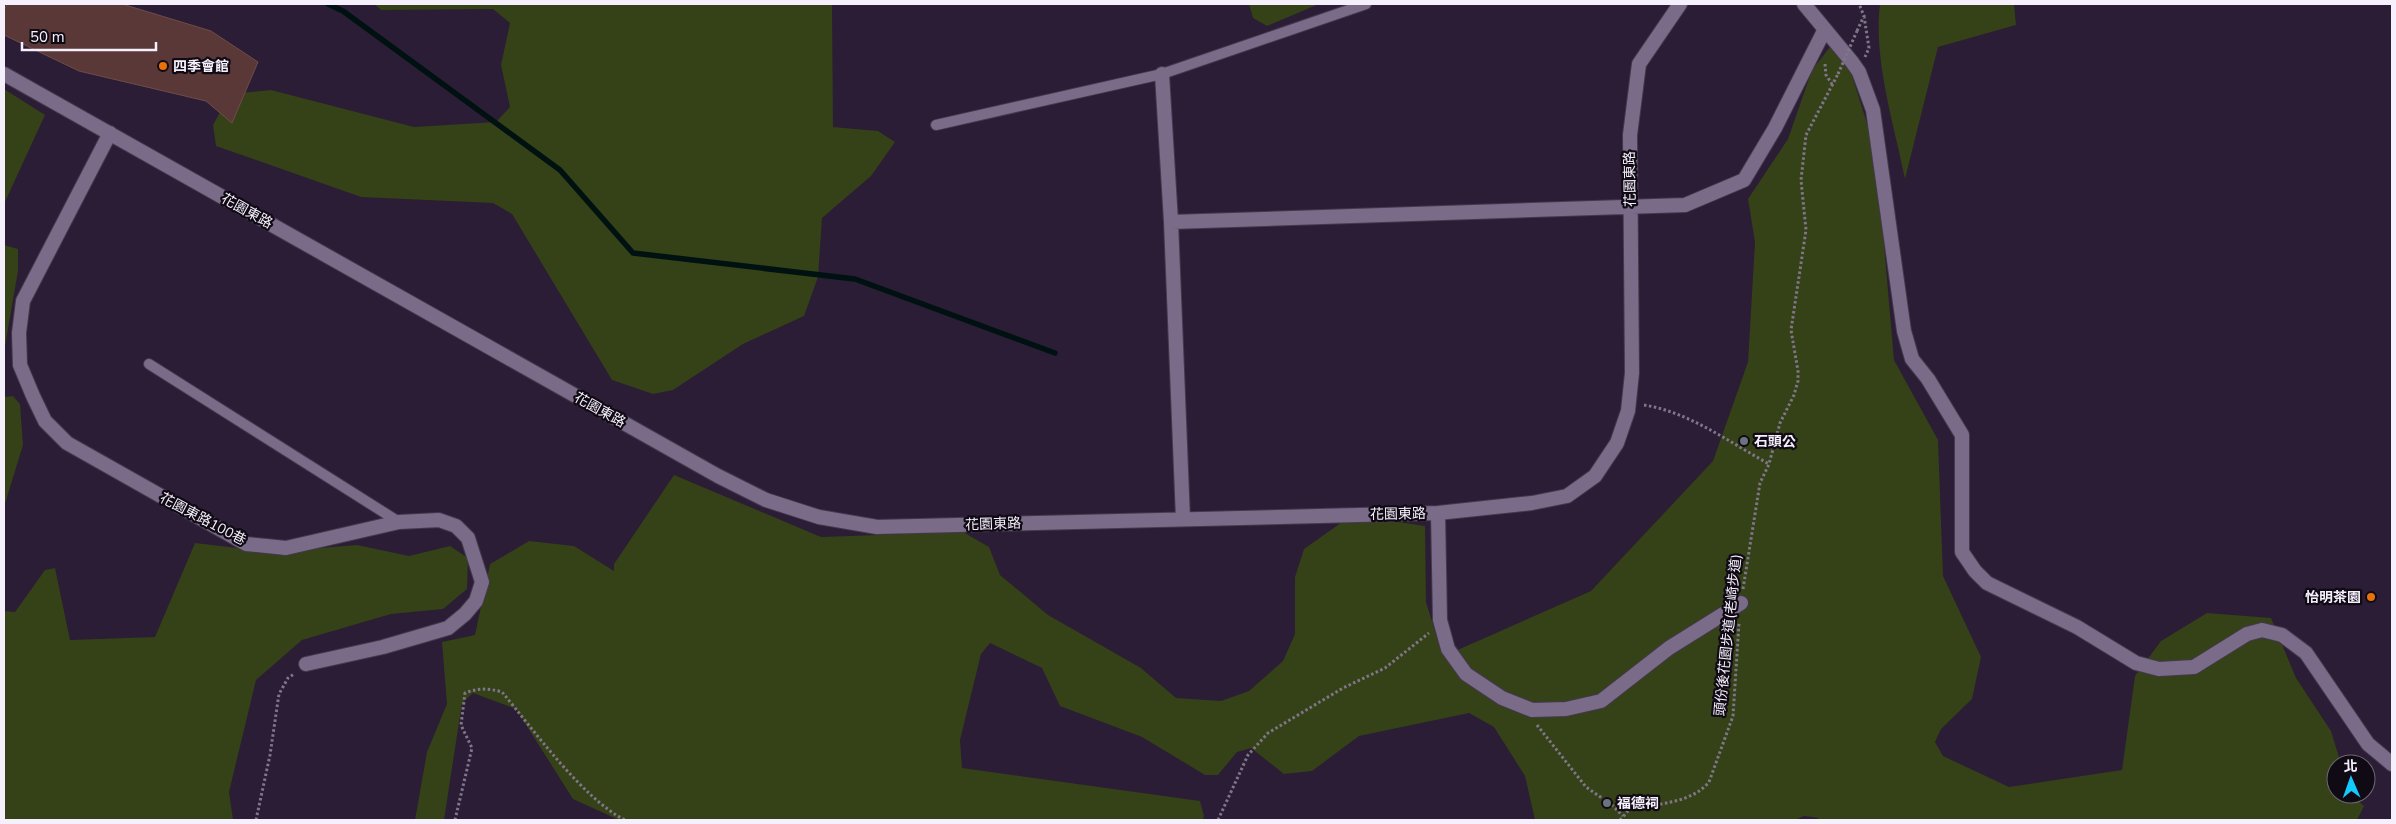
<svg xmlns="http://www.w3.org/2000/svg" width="2396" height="824" font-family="'Nunito Sans','Noto Sans TC',sans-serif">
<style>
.green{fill:#354117}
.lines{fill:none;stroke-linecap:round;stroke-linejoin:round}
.stream{stroke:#011;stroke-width:5.5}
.building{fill:#593837;stroke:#6f4c4a}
.service-casing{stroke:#44394e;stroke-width:12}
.minor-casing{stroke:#44394e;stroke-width:16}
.path{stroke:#80768a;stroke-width:3;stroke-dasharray:2.5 2.5;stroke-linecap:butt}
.service{stroke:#7a6c89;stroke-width:10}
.minor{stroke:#7a6c89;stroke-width:14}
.path-bridge{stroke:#80768a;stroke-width:3;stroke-dasharray:2.5 2.5;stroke-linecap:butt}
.food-dot{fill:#e8710a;stroke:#100a15;stroke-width:2}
.worship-dot{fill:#6b7280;stroke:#100a15;stroke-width:2}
.labels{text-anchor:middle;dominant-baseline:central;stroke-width:4.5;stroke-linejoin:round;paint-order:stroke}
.poi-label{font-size:14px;font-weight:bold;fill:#f6f0fd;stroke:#100a15;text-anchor:start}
.street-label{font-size:14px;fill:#f6f0fd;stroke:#100a15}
</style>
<rect width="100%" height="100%" fill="#2a1d35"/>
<path class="green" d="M374 4H832L833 127 878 131 895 142 871 176 822 218 818 277 804 316 743 344 673 390 653 394 612 380 512 214 493 203 361 197 216 146 213 125 230 94 271 90 414 127 496 122 510 107 501 65 510 23 493 9 381 10Z
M1249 4H1319L1267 26 1253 18Z
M1880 4H2014L2016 25 1938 47 1905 179C1894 124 1873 59 1880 4Z
M1830 47 1844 50 1876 152 1894 360 1938 440 1943 576 1981 657 1972 699 1941 729 1935 742 1943 756 2009 787 2122 770 2135 676 2161 641 2207 613 2271 618 2296 678 2331 731 2341 764H2336V794H2351L2364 806 2357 820H1817L1819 818 1804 816 1795 820H1535L1525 776 1494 727 1469 713 1359 736 1312 771 1284 774 1251 748 1237 752 1218 775H1205L1142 737 1060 706 1042 668 990 643 981 654 960 740 962 768 1200 801 1204 816 1203 820H619L573 799 516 709 473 693 462 703 444 820H415L427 752 447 704 442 642 475 635 490 564 529 541 574 546 614 571V564L674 475 821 537 963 532 989 547 1000 575 1048 615 1141 668 1176 698 1221 701 1249 691 1283 661 1295 634V577L1304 549 1352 515 1425 526 1426 602 1439 644 1453 652 1591 591 1713 461 1748 362 1755 242 1748 199 1788 139 1812 70Z
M4 89 45 115 4 204Z
M4 245 18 249V271L4 352Z
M13 396 20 404 23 445 4 507V397Z
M195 543 270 552 357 545 409 556 450 546 468 558 467 589 443 609 391 614 302 640 256 680 229 792 233 820H4V611L15 612 45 570 55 568 70 640 155 637Z"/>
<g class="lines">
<path class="stream" d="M328 4 343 11 560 170 633 253 855 279 1055 353"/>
</g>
<path class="building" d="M7 4H122L211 31 258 62 232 123 206 101 79 71 4 35V10Z"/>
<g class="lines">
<g class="service-casing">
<path id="service" d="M936 125 1162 74 1366 4
M149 364 399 522"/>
</g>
<g class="minor-casing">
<path id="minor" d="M1804 4 1852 62 1859 72 1873 110 1904 331 1912 359 1928 379 1962 435V552L1975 571 1987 583 2077 627 2136 663 2159 669 2194 667 2247 634 2262 630 2282 635 2306 653 2368 744 2392 764
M4 74 718 476 766 500 819 517 877 527 1438 513 1532 503 1567 496 1595 476 1617 443 1628 411 1632 373 1630 135 1639 64 1680 4
M1162 74 1171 222 1183 519
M110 133 23 301 19 333 20 365 33 396 45 421 67 443 246 544 286 548 399 522 439 520 456 526 468 538 482 582 476 601 465 614 448 628 383 647 306 664
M1171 222 1685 205 1744 180 1775 128 1824 31
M1438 513 1440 620 1448 649 1466 674 1502 698 1532 710 1566 709 1601 701 1669 648 1741 603"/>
</g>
<path class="path" d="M1864 16 1869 48 1865 57
M1857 31 1864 16 1859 4
M1825 64 1826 75 1832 84
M1644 405C1689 412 1729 442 1769 464
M1743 589 1760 483 1769 464 1780 423 1794 395 1798 381V371L1791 330 1806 230 1801 180 1806 135 1838 74
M1537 725 1586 787 1612 805 1623 816
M256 820 270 755 279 694 288 678 294 674
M455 820 472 748 461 725 465 693C478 688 488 688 502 692 533 729 583 799 625 820
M1218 820 1248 755 1268 733 1343 688 1385 668 1429 633
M1620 820 1629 810C1654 803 1690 805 1709 782L1733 716 1739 623"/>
<use href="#service" class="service"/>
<use href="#minor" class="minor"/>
<path class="path-bridge" d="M1838 74 1857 31"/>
</g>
<g class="food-dot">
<circle cx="163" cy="66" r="5"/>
<circle cx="2371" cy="597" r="5"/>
</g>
<g class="worship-dot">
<circle cx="1744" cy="441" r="5"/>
<circle cx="1607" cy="803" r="5"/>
</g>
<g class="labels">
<g class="poi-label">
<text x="173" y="66">四季會館</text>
<text x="1754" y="441">石頭公</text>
<text x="2361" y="597" text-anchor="end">怡明茶園</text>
<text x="1617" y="803">福德祠</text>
</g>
<g class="street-label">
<text transform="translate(1630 179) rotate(-91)">花園東路</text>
<text transform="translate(247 211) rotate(29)">花園東路</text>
<text transform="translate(600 410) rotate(29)">花園東路</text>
<text transform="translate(1398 514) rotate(-1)">花園東路</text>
<text transform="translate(203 519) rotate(28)">花園東路100巷</text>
<text transform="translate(993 524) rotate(-2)">花園東路</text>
<text transform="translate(1728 635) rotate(-84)">頭份後花園步道(老崎步道)</text>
</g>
</g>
<rect width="2396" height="824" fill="none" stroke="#f6f0fd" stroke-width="10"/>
<g transform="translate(2351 779) rotate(358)"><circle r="24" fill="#100a15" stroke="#6c6672"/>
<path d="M0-4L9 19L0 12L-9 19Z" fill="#14cafb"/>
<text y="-8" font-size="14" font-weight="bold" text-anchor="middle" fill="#f6f0fd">北</text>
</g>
<path d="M22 42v8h134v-8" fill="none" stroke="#f6f0fd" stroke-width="2.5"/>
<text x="30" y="42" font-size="15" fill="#f6f0fd" stroke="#100a15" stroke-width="4" paint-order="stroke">50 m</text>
</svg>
